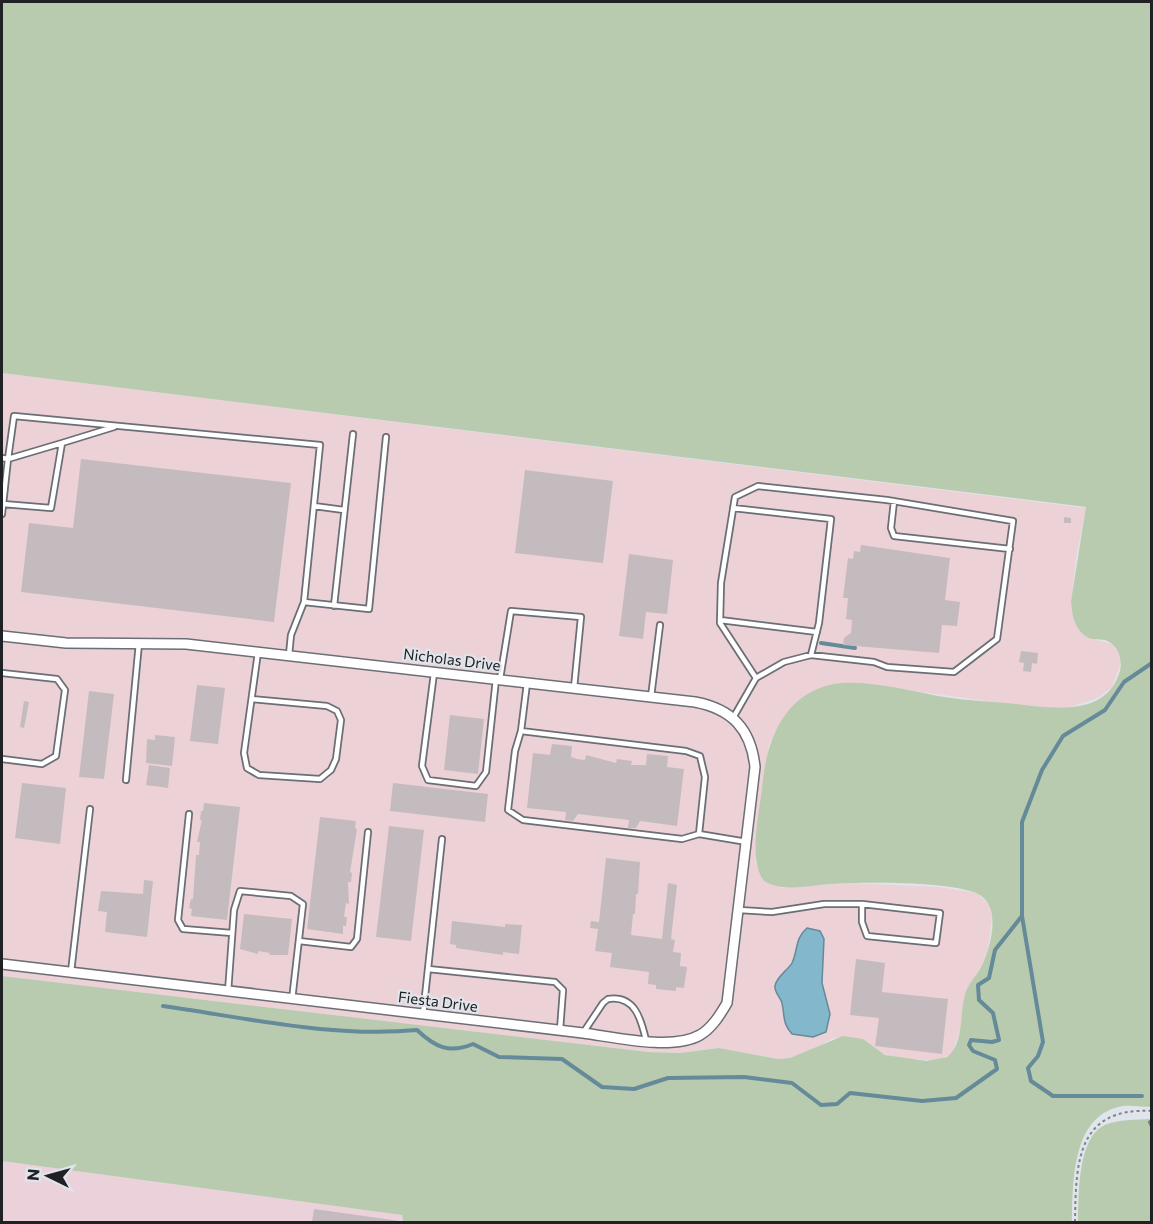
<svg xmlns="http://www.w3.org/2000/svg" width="1153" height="1224" font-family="Commissioner,sans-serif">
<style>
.commercial{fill:#ebd2da}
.industrial{fill:#ecd2d7}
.green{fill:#b9cbae}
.water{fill:#83b7cb;stroke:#658a99;stroke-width:1.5}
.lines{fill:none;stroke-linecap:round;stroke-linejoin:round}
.stream{stroke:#658a99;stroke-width:4}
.building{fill:#c4bbbe}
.lane-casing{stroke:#6b6e74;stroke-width:8}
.street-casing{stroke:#6b6e74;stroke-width:12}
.path{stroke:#808388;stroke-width:2;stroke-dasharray:3 3;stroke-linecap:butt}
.lane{stroke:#fff;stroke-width:4.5}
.street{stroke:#fff;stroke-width:9}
.labels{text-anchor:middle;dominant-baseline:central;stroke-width:4.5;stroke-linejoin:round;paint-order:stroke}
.street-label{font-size:15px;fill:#202124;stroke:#e0e4eb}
</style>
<rect width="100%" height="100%" fill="#e0e4eb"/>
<path class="commercial" d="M2 1161 403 1215 402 1222H2Z"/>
<path class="industrial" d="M2 373 1086 508 1076 559 1071 601 1072 612 1093 639 1112 644 1118 652 1121 663 1112 687 1098 698 1061 710 1044 709 907 690 835 684 821 688 796 705 784 717 769 744 755 863 782 888 850 883 939 887 977 893 989 905 992 917 988 949 982 965 968 987 960 1030 952 1053 938 1061 898 1058 876 1051 870 1044 833 1038 813 1050 790 1058 778 1059 719 1048 680 1053 648 1052 2 976Z"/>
<path class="green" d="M2 2H1151V1107C1143 1107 1132 1105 1124 1106 1071 1113 1073 1183 1072 1222H403L402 1215 2 1161V976L648 1052 680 1053 719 1048 778 1059 790 1058 843 1036 863 1039 885 1055 927 1061 947 1057C966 1042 958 1010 967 989 971 980 978 974 982 965 991 947 1002 906 978 894 952 881 862 882 832 884 809 885 785 893 764 881 748 860 759 815 762 788 766 743 782 694 834 684 864 679 908 690 938 696 960 700 983 701 1006 703 1042 706 1103 721 1119 674 1124 661 1118 644 1105 640 1099 639 1092 640 1087 637 1074 629 1072 614 1071 601L1086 507 2 373Z
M1151 1119V1222H1078C1079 1197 1077 1137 1105 1125 1119 1119 1136 1120 1151 1119Z"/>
<path class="water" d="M807 928 820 931 824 939 822 983 830 1014 826 1032 813 1037 792 1034C782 1023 785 1016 782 1003 781 998 774 992 775 986 776 977 788 970 792 963 798 950 795 938 807 928Z"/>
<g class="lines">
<path class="stream" d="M821 643 855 648
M163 1006C247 1018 332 1038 417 1030 435 1047 449 1054 473 1044L499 1057 562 1059 602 1087 634 1089 668 1078 744 1077 792 1083 821 1105 837 1104 850 1093 922 1101 956 1098 997 1069 995 1060 973 1051 969 1045 971 1040 992 1042 999 1040 993 1013 979 1000 978 985 989 978 995 950 1022 916
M1142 1096H1053L1031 1081 1028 1068 1038 1056 1043 1042 1022 916V822L1042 770 1063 736 1105 710 1124 682 1152 663
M1150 1122 1152 1126"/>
</g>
<path class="building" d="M81 459 291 483 274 622 21 592 29 523 73 528Z
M525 470 613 481 603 563 515 553Z
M1064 517 1071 518V523H1064Z
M861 545 950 558 945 600 960 602 957 626 942 625 939 653 843 645 844 638 851 633 852 620 846 619 848 598H843L848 558 853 559 854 551 860 552Z
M629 554 673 560 667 614 646 612 643 639 619 636Z
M1021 651 1038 653 1037 664 1032 663 1031 672 1023 671 1024 663 1019 662Z
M197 685 225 688 218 744 190 741Z
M89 691 114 694 104 779 79 777Z
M24 701 29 702 24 728 20 727Z
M450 715 484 719 478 774 444 770Z
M155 735 175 737 172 766 146 763 147 739 155 740Z
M552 744 572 746 571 757 577 759 585 760 586 755 616 763 617 759 632 761 631 765H646L647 754 668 756 667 767 684 769 677 826 640 821 636 828H628L629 820 578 814 573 821 565 820 566 812 527 808 533 753 550 755Z
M149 765 170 768 168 788 146 785Z
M22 783 66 788 60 844 15 838Z
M393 783 488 794 485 822 390 811Z
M204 803 240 807 227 920 191 916 192 909 189 908 191 899H193L196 855H199L200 842H197L202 820H200L201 811H203Z
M320 817 356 821 355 828 357 829 350 872 352 873 351 882H348L349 904 346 903 344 917H347L346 926H343V934L307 929Z
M389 826 424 830 411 941 376 937Z
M606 858 640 862 638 894H636L635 914H633L631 935 662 939 668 883 677 885 671 939 675 940 673 952 681 953 680 966 687 967 684 988 676 987V991L656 989V985L648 984 649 972 610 967 612 953 595 951 598 929 590 928 591 921 599 922Z
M144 880 153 881 147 937 105 932 107 912 98 911 101 891 143 894Z
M244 914 292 919 288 955H269L270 953 258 951V954L240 949Z
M452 921 505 927V924L522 925 519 954 503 952V955L456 948V945L450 944Z
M856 959 885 963 882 992 948 999 942 1054 875 1046 879 1018 850 1015Z
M314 1209 400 1221V1222H312Z"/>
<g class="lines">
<g class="lane-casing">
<path id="lane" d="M62 443 114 427
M2 458 8 459 2 514
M894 501 891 528 894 536 1010 549
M3 504 51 508 62 443 8 459 14 416 320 445 304 602 291 635 289 655
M314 506 344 510
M733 508 831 519 819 623 811 655
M304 602 369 609 386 437
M334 606 353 434
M720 620 817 632
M2 673 57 679 65 690 56 756 42 764 2 759
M434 673 422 766 428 780 476 786 486 772 496 679
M500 679 511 611 581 617 574 688
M527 683 521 731 686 751 700 756 705 777 699 834 747 842
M651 697 660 625
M252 699 327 706 337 711 341 720 336 759 331 770 320 779 259 775 247 768 244 753 258 652
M733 718 756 678 784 662 811 655 874 662 887 667 954 672 997 639 1013 521 887 500 758 486 735 497 721 583 720 623 756 678
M521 731 515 751 508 810 523 820 682 839 699 834
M126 780 139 643
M189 814 178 920 183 929 232 933
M739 910 772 912 824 904H862L940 913 936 943 867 936 862 922V904
M299 941 351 947 357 939 368 832
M428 969 555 982 563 990 560 1030
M71 972 90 809
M228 992 234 910 240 891 291 896 303 904 292 1000
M423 1015 442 839
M583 1033 603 1003 608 999C635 995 641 1019 646 1040"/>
</g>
<g class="street-casing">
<path id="street" d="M2 636 66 643 186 644 695 702C732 709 751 729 755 767L727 1003C720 1015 712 1028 700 1035 672 1051 614 1037 583 1033L2 964"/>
</g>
<path class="path" d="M1075 1222C1076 1163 1076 1107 1152 1111"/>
<use href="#lane" class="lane"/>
<use href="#street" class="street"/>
</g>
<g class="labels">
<g class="street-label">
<text transform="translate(452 659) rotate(7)">Nicholas Drive</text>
<text transform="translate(438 1001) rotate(7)">Fiesta Drive</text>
</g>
</g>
<rect width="1153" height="1224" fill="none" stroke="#202124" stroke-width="6"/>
<g transform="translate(48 1176) rotate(275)" stroke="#e0e4eb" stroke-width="4.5" paint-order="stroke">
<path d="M0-4.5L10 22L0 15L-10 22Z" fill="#202124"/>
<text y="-9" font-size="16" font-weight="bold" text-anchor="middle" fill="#202124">N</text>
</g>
</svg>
